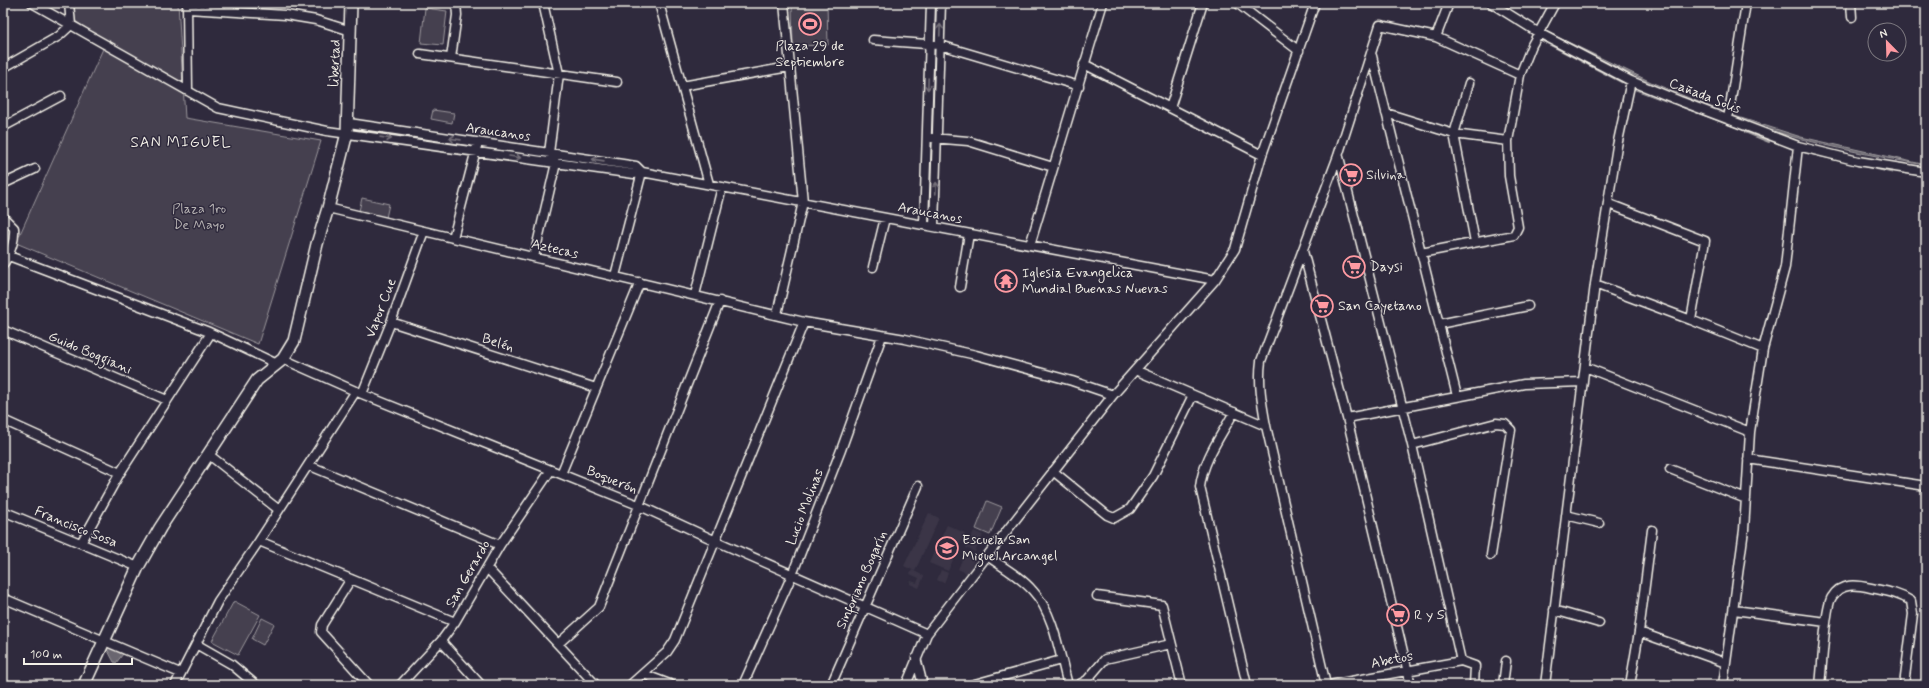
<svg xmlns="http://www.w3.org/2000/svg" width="1929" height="688" font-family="Mynerve,sans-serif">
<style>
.built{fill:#3b3647}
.green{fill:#454050;stroke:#9c989c}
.water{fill:#6a6670;stroke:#a19ea0}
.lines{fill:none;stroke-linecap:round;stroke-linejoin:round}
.stream{stroke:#a19ea0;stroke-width:2}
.minor-casing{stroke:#f4f1e8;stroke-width:11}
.major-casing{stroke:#f4f1e8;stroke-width:14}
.minor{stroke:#2f2a3d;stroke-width:8}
.major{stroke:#2f2a3d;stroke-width:11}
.oneway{stroke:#747079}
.labels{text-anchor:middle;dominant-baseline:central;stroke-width:3;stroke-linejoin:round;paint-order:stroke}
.poi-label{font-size:14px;fill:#f4f1e8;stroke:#2f2a3d;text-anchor:start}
.street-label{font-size:14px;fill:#f4f1e8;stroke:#2f2a3d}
.park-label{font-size:14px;fill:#b7b3b3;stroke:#2f2a3d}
.neighbourhood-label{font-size:15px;letter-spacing:1px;fill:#f4f1e8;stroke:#2f2a3d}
</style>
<rect width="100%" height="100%" fill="#2f2a3d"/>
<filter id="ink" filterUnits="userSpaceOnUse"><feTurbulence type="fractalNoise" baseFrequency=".025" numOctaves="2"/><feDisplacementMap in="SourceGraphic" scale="8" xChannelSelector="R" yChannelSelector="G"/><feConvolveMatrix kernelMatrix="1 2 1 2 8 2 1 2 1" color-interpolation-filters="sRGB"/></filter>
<g filter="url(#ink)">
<path class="built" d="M929 513 939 518 915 571 904 566Z
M947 525 965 533 948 571 929 563Z
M974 531 983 535 975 552 966 548Z
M965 553 975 557 968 574 958 569Z
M912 570 924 576 919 588 910 584 911 581 917 583 919 578 910 574Z
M941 570 948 573 944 583 937 580Z"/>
<path class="green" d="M74 3H178L185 118 321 141 258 344 16 243 106 42 74 20Z
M792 3H827L828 45 793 46Z
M425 8 447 11 443 45 421 43Z
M934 50 933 130 932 131 934 51Z
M433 110 454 113 452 123 431 119Z
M356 127 471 145 469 147 355 130Z
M932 144 930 216 929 217 931 145Z
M482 147 547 156V157L483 149Z
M362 198 389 204 386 218 359 211Z
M987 501 1002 507 990 535 976 529Z
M234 601 260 615 238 655 212 641Z
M262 618 274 624 263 645 252 639Z"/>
<path class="water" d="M1545 31 1653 83 1725 113 1801 137 1926 165C1872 156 1819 145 1766 129 1690 104 1616 68 1545 31Z
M1538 39 1623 82 1622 83Z
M1634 88 1748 132 1633 89Z
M1800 151 1892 172V173L1800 152Z
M109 646 123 654 116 663 114 662 106 647Z"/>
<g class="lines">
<path class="stream" d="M1745 132 1769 142"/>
<g class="minor-casing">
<path id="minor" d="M32 3 218 108 327 131 634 174 641 171
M187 3 188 91
M659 3 709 184
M1237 3 1299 51
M1491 3 1539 33 1631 81 1680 101 1798 146 1858 161 1926 172
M1851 3 1852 17
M188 9 286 15 316 20 351 31
M1436 37 1449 3
M873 40 940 45 1079 86
M420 54 617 82
M1372 56 1457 396
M451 58 457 15 456 3
M1084 64 1262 155
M3 68 59 36 71 25 69 3
M1469 83 1454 134 1475 242
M682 86 789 67
M1170 108 1203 3
M1386 113 1454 134 1508 141
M1728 119 1746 3
M349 123 636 166 642 172 1215 280
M3 127 61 96
M932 138 968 141 1053 167
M1339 157 1412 445 1461 661
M3 184 35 169
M1609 204 1705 241 1691 320
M328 208 804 322 905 339 976 355 1072 381 1113 395
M3 217 14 228C15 241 10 254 3 265
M924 225 931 3
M934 227 941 3
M453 238 477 146
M1030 245 1103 3
M1303 251 1347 418 1411 685
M1421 253 1514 235 1518 227 1509 176 1508 141 1520 75 1532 45 1555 3
M9 256 209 332 275 363
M534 257 556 163 549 153 559 74 543 3
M873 267 885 218
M615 276 642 172
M1595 284 1691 320 1763 349
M960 287 969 234
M695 295 722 187
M777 314 803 202 784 3
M391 322 596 388
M1439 324 1528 306
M3 330 167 400
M283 359 362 394 638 505 716 541 927 634
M1585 367 1750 432
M1135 370 1266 426
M362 394 391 322 424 231
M1234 412C1221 436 1203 460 1200 487L1247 685
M1347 418 1524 384 1583 382
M3 420 120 473
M1412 445 1496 423 1505 424 1511 430 1491 555
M208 454 279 510
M1748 459 1926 486
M308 465 500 545
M1670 469 1746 499
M1053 471 1107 515 1114 518 1130 509 1153 476 1193 395
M561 474 640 282
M3 511 138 567
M1566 515 1599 523
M259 541 455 622
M81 543 120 473 211 333
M987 556C1003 567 1021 577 1033 591 1054 613 1060 656 1068 685
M487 568 596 685
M351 579 322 625 321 632 369 685
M1097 596 1162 605 1182 685
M3 598 180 673
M1554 610 1599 623
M1734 610 1826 622
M1639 632 1726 663
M441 641 481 685
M196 644 231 664 256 685
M558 644 599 607 720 301
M916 658 923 685
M643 674 672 685
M175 685 218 601 259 541 356 391
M400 685 441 641 455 622 500 545 551 470
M630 685 667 652 675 640 804 322
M743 685 792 575 841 450 882 336
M831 685 918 486
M906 685 927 634 987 556 1113 395 1215 280 1235 249 1262 155 1315 3
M971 685 1061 660
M1078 685 1087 680 1105 659 1171 644
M1326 685 1266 426C1262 404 1258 383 1261 361L1338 156 1380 25 1436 37 1520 75
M1329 685 1461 661 1475 666 1474 685
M1503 685 1506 661
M1545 685 1595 284 1617 146 1631 81
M1630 685 1639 632 1652 530
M1723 685 1744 530 1750 432 1763 349 1785 267 1798 146
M1820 685C1822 670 1825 606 1832 597 1841 582 1857 585 1871 588 1885 591 1899 593 1911 601L1913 614 1904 685"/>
</g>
<g class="major-casing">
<path id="major" d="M84 685 138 567 160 528 257 380 283 359 294 341 317 244 328 208 347 133 351 3"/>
</g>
<use href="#minor" class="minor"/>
<use href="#major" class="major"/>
</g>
<defs><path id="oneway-shaft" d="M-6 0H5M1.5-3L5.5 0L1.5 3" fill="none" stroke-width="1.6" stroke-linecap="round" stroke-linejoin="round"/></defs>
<g class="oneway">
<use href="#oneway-shaft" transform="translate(940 30) rotate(-88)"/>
<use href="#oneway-shaft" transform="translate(928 84) rotate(92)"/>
<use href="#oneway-shaft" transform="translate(386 138) rotate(8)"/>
<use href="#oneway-shaft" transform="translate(455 139) rotate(-172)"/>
<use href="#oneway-shaft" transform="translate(515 157) rotate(9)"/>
<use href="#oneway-shaft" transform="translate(598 160) rotate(-172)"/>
<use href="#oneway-shaft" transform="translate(936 188) rotate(-88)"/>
</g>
</g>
<defs>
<g id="stadium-ring" transform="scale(1.15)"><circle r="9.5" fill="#2f2a3d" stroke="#ff9aa2" stroke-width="1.5"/><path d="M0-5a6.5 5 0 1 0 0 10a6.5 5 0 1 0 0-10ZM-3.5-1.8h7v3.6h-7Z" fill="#ff9aa2"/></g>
<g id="supermarket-ring" transform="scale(1.15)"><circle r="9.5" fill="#2f2a3d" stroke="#ff9aa2" stroke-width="1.5"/><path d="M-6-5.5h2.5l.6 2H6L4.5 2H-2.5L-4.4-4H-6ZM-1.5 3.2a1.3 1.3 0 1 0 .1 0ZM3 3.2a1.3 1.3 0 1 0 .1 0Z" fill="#ff9aa2"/></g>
<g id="temple-ring" transform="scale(1.15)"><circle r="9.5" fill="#2f2a3d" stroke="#ff9aa2" stroke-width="1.5"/><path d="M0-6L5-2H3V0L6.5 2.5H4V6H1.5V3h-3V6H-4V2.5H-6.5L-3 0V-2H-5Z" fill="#ff9aa2"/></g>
<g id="school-ring" transform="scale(1.15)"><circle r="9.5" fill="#2f2a3d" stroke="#ff9aa2" stroke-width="1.5"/><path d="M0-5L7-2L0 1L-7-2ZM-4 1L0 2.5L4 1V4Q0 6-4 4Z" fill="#ff9aa2"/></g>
</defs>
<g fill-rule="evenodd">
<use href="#stadium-ring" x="810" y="24"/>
<use href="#supermarket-ring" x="1351" y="175"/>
<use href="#supermarket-ring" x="1354" y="267"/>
<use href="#temple-ring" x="1006" y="281"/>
<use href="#supermarket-ring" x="1322" y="306"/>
<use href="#school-ring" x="947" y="548"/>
<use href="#supermarket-ring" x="1398" y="615"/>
</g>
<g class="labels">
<g class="poi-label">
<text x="810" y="46" text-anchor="middle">Plaza 29 de<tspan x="810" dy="16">Septiembre</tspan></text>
<text x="1366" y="175">Silvina</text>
<text x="1370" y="267">Daysi</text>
<text x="1022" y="273">Iglesia Evangelica<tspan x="1022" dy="16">Mundial Buenas Nuevas</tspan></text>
<text x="1338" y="306">San Cayetano</text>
<text x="962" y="540">Escuela San<tspan x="962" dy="16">Miguel Arcangel</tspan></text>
<text x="1414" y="615">R y S</text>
</g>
<g class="street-label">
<text transform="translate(335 63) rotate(-88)">libertad</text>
<text transform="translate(1705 96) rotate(21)">Cañada Solis</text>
<text transform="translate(498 132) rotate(8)">Araucanos</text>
<text transform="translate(930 213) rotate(11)">Araucanos</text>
<text transform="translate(555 249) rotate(13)">Aztecas</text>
<text transform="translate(381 308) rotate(-69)">Vapor Cue</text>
<text transform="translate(498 343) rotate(18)">Belén</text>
<text transform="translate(90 353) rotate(23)">Guido Boggiani</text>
<text transform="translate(612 480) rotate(22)">Boquerón</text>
<text transform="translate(805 507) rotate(-69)">Lucio Molinas</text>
<text transform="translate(76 527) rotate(22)">Francisco Sosa</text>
<text transform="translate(468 574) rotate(-60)">San Gerardo</text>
<text transform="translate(862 580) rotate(-66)">Sinforiano Bogarín</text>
<text transform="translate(1392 660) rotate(-11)">Abetos</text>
</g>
<g class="park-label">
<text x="199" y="209">Plaza 1ro<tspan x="199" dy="16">De Mayo</tspan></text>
</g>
<g class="neighbourhood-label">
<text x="181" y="143">SAN MIGUEL</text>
</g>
</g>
<rect width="1929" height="688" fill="none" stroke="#2f2a3d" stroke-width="16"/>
<rect x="8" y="8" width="1913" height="672" fill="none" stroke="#f4f1e8" stroke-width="1.5" filter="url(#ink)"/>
<g transform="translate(1887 42) rotate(337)"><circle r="19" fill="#2f2a3d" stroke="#7e7a81"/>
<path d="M0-3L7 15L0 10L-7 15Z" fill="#ff9aa2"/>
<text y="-6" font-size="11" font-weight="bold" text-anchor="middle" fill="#f4f1e8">N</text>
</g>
<path d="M24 658v6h108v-6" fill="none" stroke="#f4f1e8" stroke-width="2"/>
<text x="30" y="658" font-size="12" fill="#f4f1e8" stroke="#2f2a3d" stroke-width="3" paint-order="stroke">100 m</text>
</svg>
